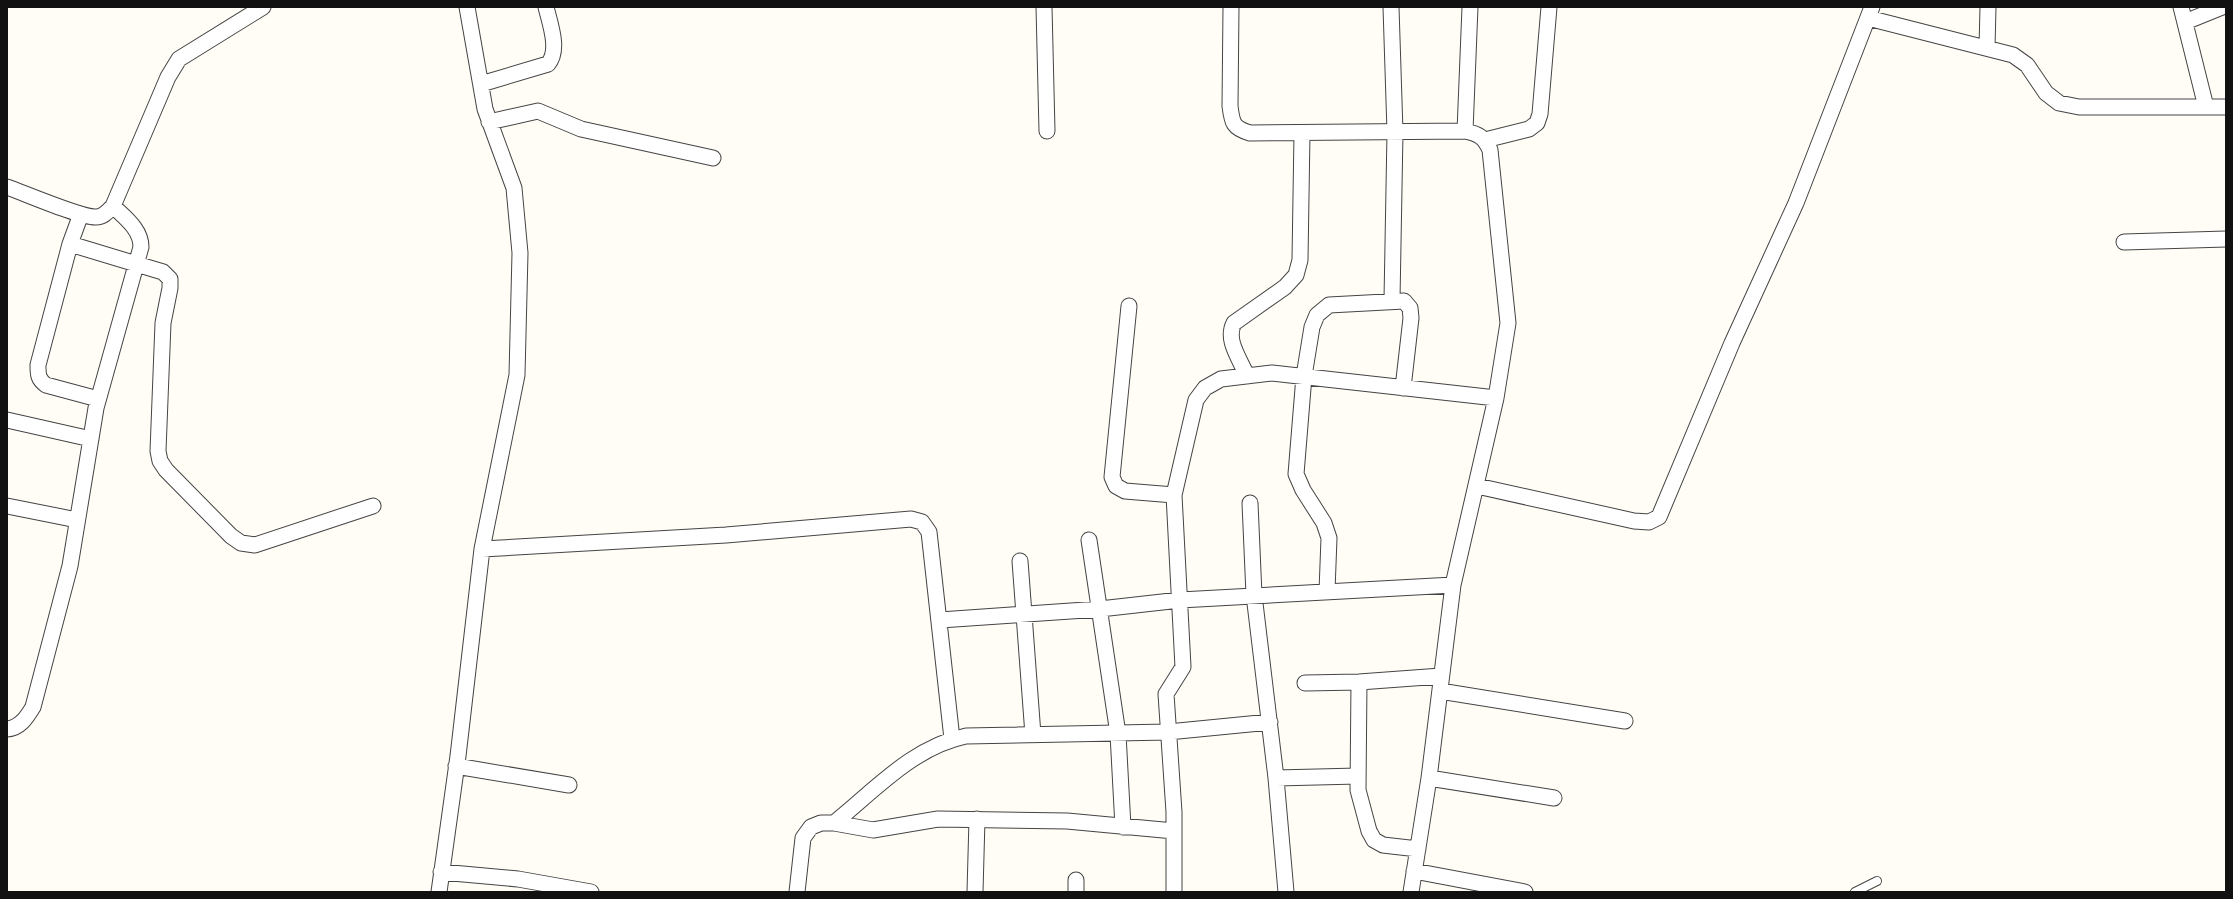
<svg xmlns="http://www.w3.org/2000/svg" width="2233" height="899" font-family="Literata,serif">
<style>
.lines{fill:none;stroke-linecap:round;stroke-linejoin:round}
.lane-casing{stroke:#444;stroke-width:10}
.street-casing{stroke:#444;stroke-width:17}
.lane{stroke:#fff;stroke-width:8}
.street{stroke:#fff;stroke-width:15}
</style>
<rect width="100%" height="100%" fill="#fffdf5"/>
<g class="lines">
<g class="lane-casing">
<path id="lane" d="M1855 892 1877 881"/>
</g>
<g class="street-casing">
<path id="street" d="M1044 7 1047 131
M1231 7 1230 106C1232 123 1233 128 1250 133L1465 131C1479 134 1484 137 1490 150L1508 323 1496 398 1453 585 1429 778 1411 892
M1391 7 1395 132 1392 300
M2181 7 2206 107
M1868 18 2013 55 2027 65 2046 93 2059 103 2079 107H2226
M2185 22 2222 7
M1987 48 1988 7
M481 84 548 64C560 50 550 24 546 7
M489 122 538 111 581 129 713 158
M1465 131 1470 7
M1485 140 1529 129 1537 123 1540 114 1549 7
M7 187C24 193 82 218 96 217 104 217 108 211 113 206L168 77 179 59 263 7
M81 214 70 244 38 365C38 375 38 379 46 385L98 399
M2124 242 2226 239
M70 244 163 272 170 279V288L163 323 158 451 160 461 166 470 231 536 241 543 255 545 373 506
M1129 306 1112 477 1116 486 1125 491 1174 495
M1247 376C1240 359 1225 340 1234 323L1285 287 1296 275 1300 260 1302 133
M7 420 91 439
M1477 486 1634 521 1649 522 1659 517 1732 343 1796 203 1872 7
M1250 503 1254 595 1276 778 1286 892
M7 506 77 520
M1089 540 1118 734 1123 827
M482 549 726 535 911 519 922 522 929 532 952 739
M1020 561 1033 735
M1327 591 1329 538 1324 523 1303 490 1296 474 1304 376 1312 327 1317 315 1329 305 1404 301 1410 308 1411 318 1403 388
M940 620 1100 609 1180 600 1453 585
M1359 682 1358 790 1369 831 1374 840 1383 845 1418 849
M1305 683 1359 682 1441 676
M1440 691 1625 721
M7 729C20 728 27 717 33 707L70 566 96 408 141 247C141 229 125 218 113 206
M456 766 569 785
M1276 778 1358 776
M1429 778 1554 798
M834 823C875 790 913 747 966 736L1168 732 1270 722
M1414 871 1525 892
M441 872 518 879 591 892
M439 892 458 756 482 549 517 375 520 253 514 188 485 109 467 7
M797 892 803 838 811 827 821 823H834L873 830 938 819 1067 821 1174 831
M975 892 977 819
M1076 892V880
M1174 892V812L1166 694 1183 667 1174 495 1196 400 1205 388 1221 379 1272 373 1496 398"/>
</g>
<use href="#lane" class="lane"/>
<use href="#street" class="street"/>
</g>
<rect width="2233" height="899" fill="none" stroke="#111111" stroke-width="16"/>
</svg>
